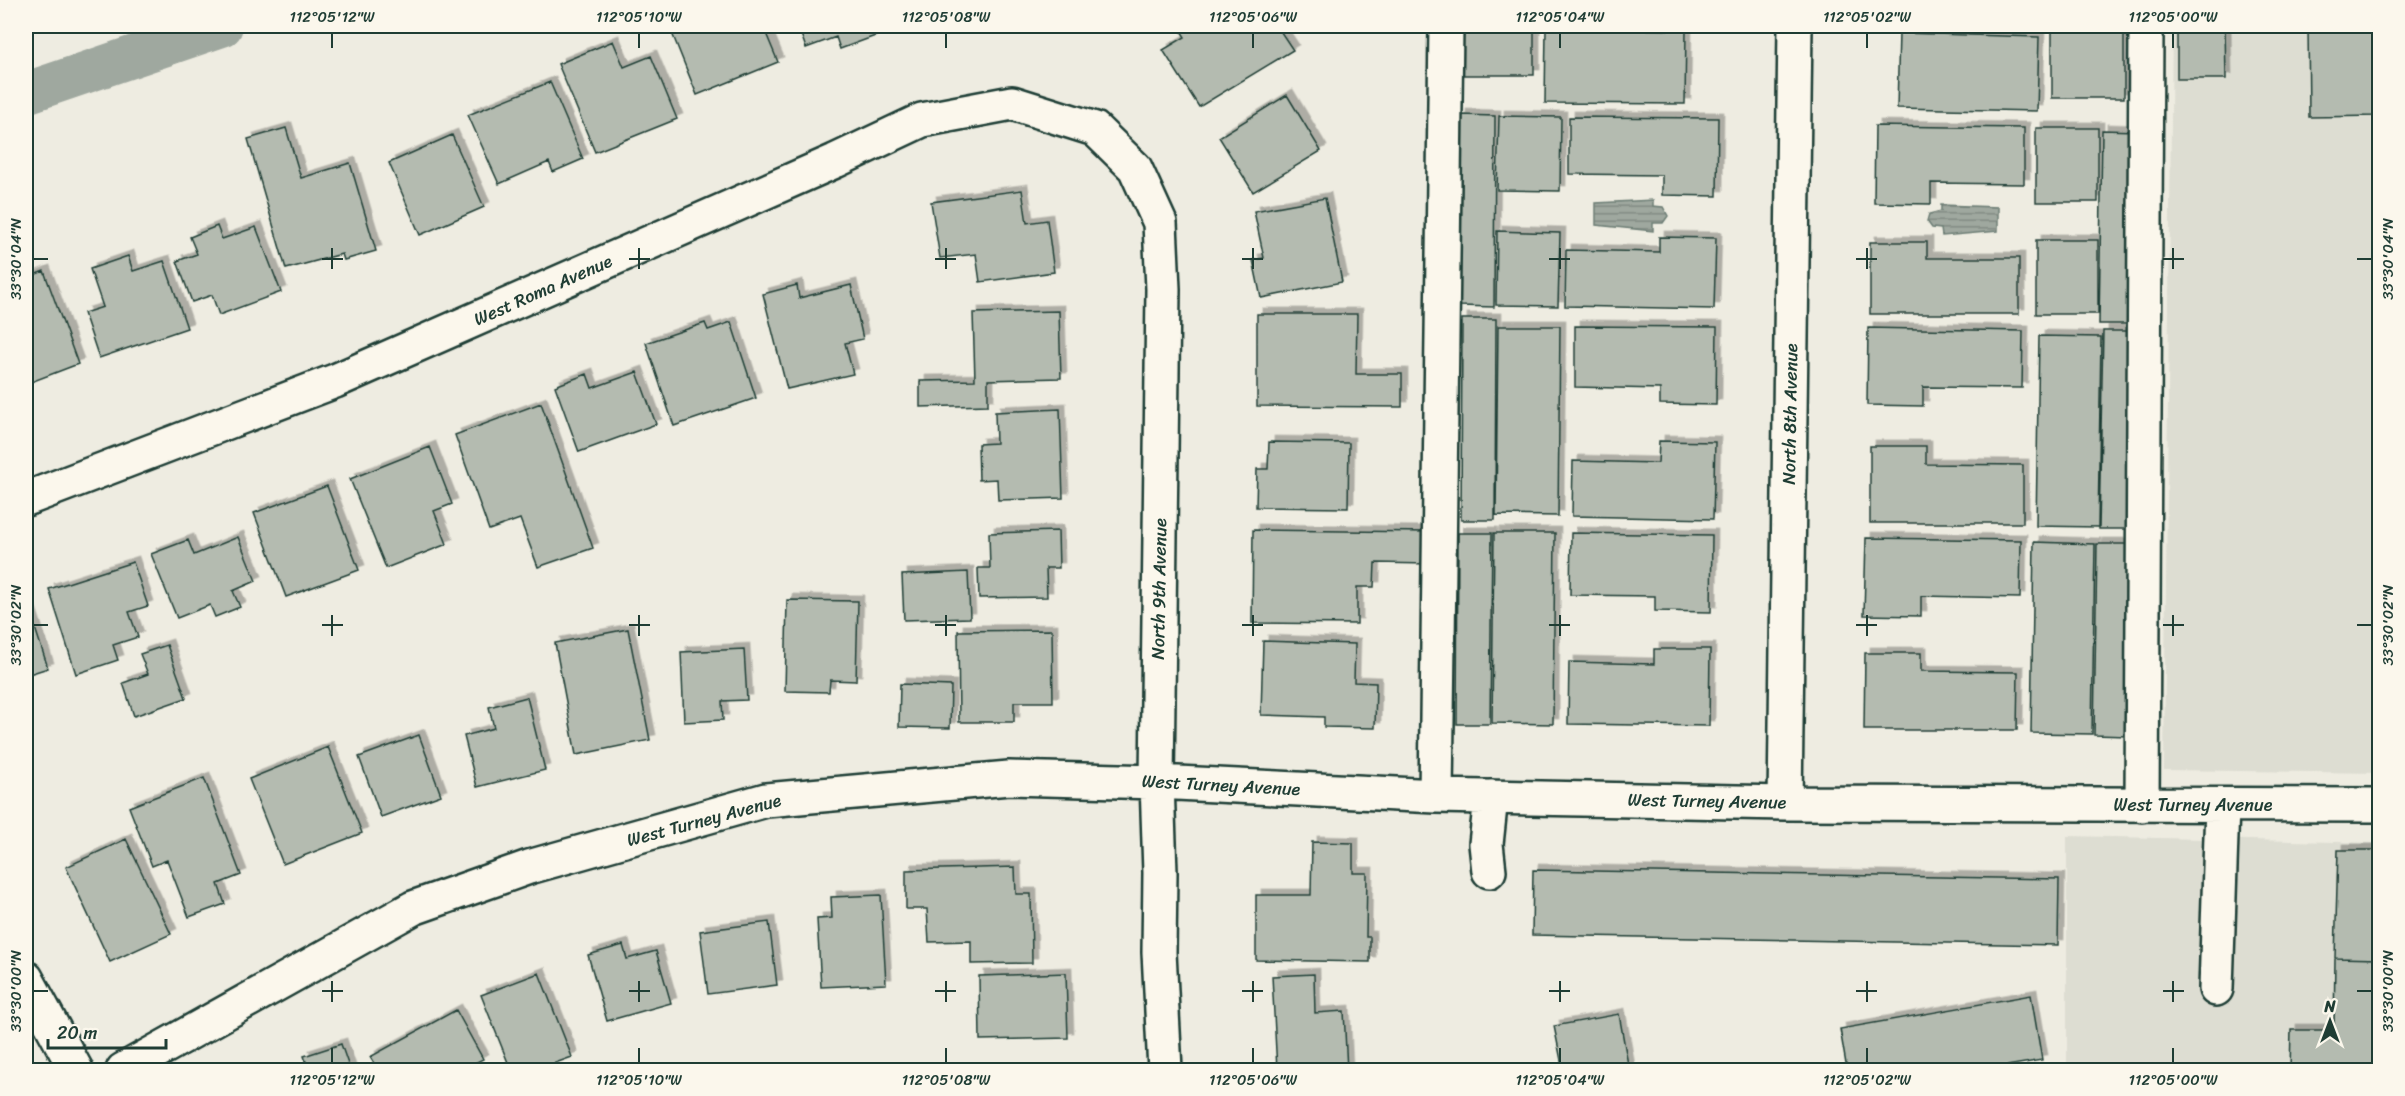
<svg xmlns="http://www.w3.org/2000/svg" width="2405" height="1096" font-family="Sriracha,sans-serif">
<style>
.built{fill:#ddddd2}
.water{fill:url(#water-rules);stroke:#6c7d74;stroke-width:1.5}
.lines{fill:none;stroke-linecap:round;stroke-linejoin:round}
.canal{stroke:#9fa89f;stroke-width:42}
.building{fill:#b4bbb0;stroke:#1f3d34;stroke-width:1.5;filter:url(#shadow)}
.minor-casing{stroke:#1f3d34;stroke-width:38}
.minor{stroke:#fbf7ec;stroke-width:33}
.ticks{fill:none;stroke:#1f3d34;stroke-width:2}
.labels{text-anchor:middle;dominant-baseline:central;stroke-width:5;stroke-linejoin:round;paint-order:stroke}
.street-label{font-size:18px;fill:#1f3d34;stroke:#fbf7ec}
.neatline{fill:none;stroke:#1f3d34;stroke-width:2}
.ticks-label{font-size:15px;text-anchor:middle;fill:#1f3d34}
</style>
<defs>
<pattern id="water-rules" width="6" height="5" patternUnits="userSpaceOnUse" patternTransform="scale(1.5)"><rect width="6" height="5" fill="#9fa89f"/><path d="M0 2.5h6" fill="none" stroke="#818a82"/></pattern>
<filter id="shadow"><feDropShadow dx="5.5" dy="-5.5" stdDeviation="0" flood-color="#0004"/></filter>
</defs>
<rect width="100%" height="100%" fill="#eeece1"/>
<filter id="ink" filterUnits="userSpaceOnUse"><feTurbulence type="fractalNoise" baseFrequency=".0167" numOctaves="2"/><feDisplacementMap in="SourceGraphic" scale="12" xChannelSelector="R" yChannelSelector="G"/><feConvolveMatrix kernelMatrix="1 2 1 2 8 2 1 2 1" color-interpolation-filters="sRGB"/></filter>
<g filter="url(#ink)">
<path class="built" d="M2172 26H2379V773L2164 770Z
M2067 836 2379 843V1070H2067Z"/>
<path class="water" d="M1653 200V206L1663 207 1668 216 1663 223H1653V231L1596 225V203Z
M1941 205 1998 207V231L1942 236 1941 229 1932 228 1927 221 1929 214 1941 211Z"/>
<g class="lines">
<path class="canal" d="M26 93 222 26"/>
</g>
<path class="building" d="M691 26H763L778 62 697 95 672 33Z
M798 26H874L878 35 840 49 836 37 806 48Z
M1178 26H1277L1293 50 1199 107 1163 50 1185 37Z
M1463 26H1534V75H1463Z
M2068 26H2124V98H2052V31H2068Z
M2177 26H2225L2226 79H2177Z
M2308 26H2380V116L2309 117Z
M1546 28 1686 30 1685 104 1545 103Z
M1899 33 2039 37 2037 111 1897 108Z
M613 41 624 67 651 56 677 119 595 152 558 64Z
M550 82 583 159 553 172 549 162 499 184 468 115Z
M1287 95 1321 151 1253 192 1219 137Z
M1461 115 1495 116 1494 307 1460 306Z
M1499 116 1561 117 1560 191 1497 190Z
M1569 117 1718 118 1717 196 1662 195V175L1569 174Z
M1875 126 2024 128V184L1931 183V204L1874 203Z
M286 128 301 178 350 163 376 251 344 260 342 254 286 269 248 139Z
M2036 128H2098V202H2036Z
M2102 130 2137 131 2133 324H2099Z
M452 135 484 207 420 235 389 163Z
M1022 190 1027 223 1047 220 1054 272 980 282 976 254 940 258 931 202Z
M1325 198 1342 282 1261 298 1253 260 1264 258 1254 211Z
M217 226 222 239 256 227 281 292 219 315 212 295 192 302 177 261 197 254 190 237Z
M1497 231 1560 233 1558 306 1496 305Z
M1659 237 1716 238 1714 309 1565 306 1566 250 1659 252Z
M2036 240H2098V314H2036Z
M1870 242H1927V258H2019V314H1870Z
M128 256 133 271 164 261 187 328 99 358 84 313 103 307 90 269Z
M44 271 78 364 26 384V278Z
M797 285 799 298 851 285 863 339 845 343 853 374 787 389 763 294Z
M1059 311 1061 378 988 380V405L920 407V381L975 380 973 313Z
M1257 314H1357L1356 374H1402V407L1257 406Z
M1462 319H1496L1495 520H1461Z
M731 322 756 398 674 426 646 343 705 323 708 330Z
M1498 326H1560L1558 516 1496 515Z
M1575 326 1717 327 1716 405 1660 404V389L1575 387Z
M1868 328 2023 331 2022 388 1923 387V406L1867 405Z
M2103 331H2137L2133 529H2099Z
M2039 336 2101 337 2098 527 2036 526Z
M637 372 656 424 579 452 555 386 587 374 592 388Z
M2380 381V451H2374V382Z
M541 403 593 548 538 567 520 519 489 530 455 435Z
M1060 409 1063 498 998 500 997 479 979 480 978 444 996 443 995 412Z
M1659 441 1715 442 1713 519 1572 516 1573 461 1658 463Z
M1269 442 1349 443 1348 508 1256 507 1257 469H1268Z
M1870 446H1926V464L2023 465V523H1870Z
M430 447 452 504 434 511 447 544 386 568 350 479Z
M327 486 359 570 286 597 254 513Z
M1253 530 1430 532V564L1375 563 1374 587H1357V624L1252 623Z
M1058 531 1059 568H1046L1047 597 979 598 978 568H990L989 533Z
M1458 533H1492L1490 724H1457Z
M1494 533H1555L1553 724 1492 723Z
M1571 533 1712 535 1711 612 1655 611V596L1570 595Z
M238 537 256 581 233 591 240 607 215 617 210 605 177 618 151 554 188 540 194 555Z
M1866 538 2021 540 2020 598 1921 596V616L1864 615Z
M2034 542 2095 544 2092 734 2031 733Z
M2097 544H2131L2128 736 2094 735Z
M133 562 148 606 129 612 138 637 113 645 118 660 76 674 49 589Z
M968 572 970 618 904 620 902 575Z
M26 600 48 668 26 675Z
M787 600 858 601 856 681 830 680 829 692 785 691Z
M628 629 650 740 576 755 555 643Z
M1052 630 1053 702H1014V722H959L958 631Z
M1263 641 1355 644 1354 682 1376 683 1375 728 1324 727V717L1261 715Z
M167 645 186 698 134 716 123 683 148 674 140 654Z
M744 649 747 700 722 701 723 720 684 722 681 652Z
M1654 649H1710L1709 726 1568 724 1569 662 1654 664Z
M1865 653H1921V671L2018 672 2017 730H1864Z
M900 684 951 686 950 728 899 727Z
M527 697 545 770 477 787 464 736 494 728 489 707Z
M419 735 441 795 381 817 359 757Z
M328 747 362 833 283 864 249 779Z
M204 778 241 875 218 884 225 904 189 917 167 860 152 866 129 807Z
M126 839 171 934 110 962 66 867Z
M1312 842 1353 843V873H1367L1366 937H1370V962L1256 960V895H1311Z
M2338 850H2380V959L2335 958Z
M1015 867 1016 894H1031L1032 963 971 964V941L929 942 927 909H906V870Z
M1533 870 2059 879 2058 945 1532 935Z
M881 895 886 984 821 987 817 919 832 918 831 897Z
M769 922 777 985 708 994 700 931Z
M623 945 627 959 656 951 671 1003 607 1021 588 955Z
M2335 958 2380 959V1070H2290L2291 1030H2334Z
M539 973 572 1057 536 1070H511L481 995Z
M1066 973 1068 1038 980 1040 979 976Z
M1314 974 1315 1013 1344 1011 1347 1070H1277L1272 976Z
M2031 995 2042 1060 1983 1070H1847L1840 1029Z
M456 1010 483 1059 461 1070H378L370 1057Z
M1619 1014 1629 1070H1563L1554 1026Z
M341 1044 350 1070H309L304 1056Z"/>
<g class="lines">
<g class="minor-casing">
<path id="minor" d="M26 499 335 381 835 161 922 120 1012 103 1095 129 1135 168 1160 223 1163 289 1157 782 1160 873 1159 952 1165 1070
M1436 796 1446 26
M1785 803 1795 26
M2142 805 2146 26
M1489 871 1486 844 1491 797
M26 978 76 1070
M2216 989 2222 805
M123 1070 413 908 529 867 766 800 1009 778 1157 782 1436 796 1785 803 2380 805"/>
</g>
<use href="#minor" class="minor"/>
</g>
</g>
<path class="ticks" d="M332 33V48M639 33V48M946 33V48M1253 33V48M1560 33V48M1867 33V48M2173 33V48M332 248V269M639 248V269M946 248V269M1253 248V269M1560 248V269M1867 248V269M2173 248V269M33 259H48M322 259H343M629 259H650M935 259H956M1242 259H1263M1549 259H1570M1856 259H1877M2163 259H2184M2357 259H2372M332 615V636M639 615V636M946 615V636M1253 615V636M1560 615V636M1867 615V636M2173 615V636M33 625H48M322 625H343M629 625H650M935 625H956M1242 625H1263M1549 625H1570M1856 625H1877M2163 625H2184M2357 625H2372M332 981V1002M639 981V1002M946 981V1002M1253 981V1002M1560 981V1002M1867 981V1002M2173 981V1002M33 991H48M322 991H343M629 991H650M935 991H956M1242 991H1263M1549 991H1570M1856 991H1877M2163 991H2184M2357 991H2372M332 1048V1063M639 1048V1063M946 1048V1063M1253 1048V1063M1560 1048V1063M1867 1048V1063M2173 1048V1063"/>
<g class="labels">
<g class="street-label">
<text transform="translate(543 290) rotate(-24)">West Roma Avenue</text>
<text transform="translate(1790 414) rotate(-89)">North 8th Avenue</text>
<text transform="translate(1159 589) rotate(-89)">North 9th Avenue</text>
<text transform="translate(1221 785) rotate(3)">West Turney Avenue</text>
<text transform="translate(1707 801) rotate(1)">West Turney Avenue</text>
<text x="2193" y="805">West Turney Avenue</text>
<text transform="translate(704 820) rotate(-15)">West Turney Avenue</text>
</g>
</g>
<rect width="2405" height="1096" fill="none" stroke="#fbf7ec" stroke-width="66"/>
<g transform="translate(2330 1021)" stroke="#fbf7ec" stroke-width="4.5" paint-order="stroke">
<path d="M0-4.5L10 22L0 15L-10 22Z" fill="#1f3d34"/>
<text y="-9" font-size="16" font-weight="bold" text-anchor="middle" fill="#1f3d34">N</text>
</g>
<path d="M48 1039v9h118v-9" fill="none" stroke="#1f3d34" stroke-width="3"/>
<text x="57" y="1039" font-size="18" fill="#1f3d34" stroke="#fbf7ec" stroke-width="4.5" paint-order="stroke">20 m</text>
<rect x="33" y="33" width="2339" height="1030" class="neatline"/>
<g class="ticks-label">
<text x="332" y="22">112°05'12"W</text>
<text x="639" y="22">112°05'10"W</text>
<text x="946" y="22">112°05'08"W</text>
<text x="1253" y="22">112°05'06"W</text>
<text x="1560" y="22">112°05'04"W</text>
<text x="1867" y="22">112°05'02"W</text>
<text x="2173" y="22">112°05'00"W</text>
<text transform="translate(16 259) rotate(-90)" y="5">33°30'04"N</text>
<text transform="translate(2388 259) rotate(-90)" y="5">33°30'04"N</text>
<text transform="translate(16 625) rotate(-90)" y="5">33°30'02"N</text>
<text transform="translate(2388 625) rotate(-90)" y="5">33°30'02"N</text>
<text transform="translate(16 991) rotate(-90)" y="5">33°30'00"N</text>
<text transform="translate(2388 991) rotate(-90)" y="5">33°30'00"N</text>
<text x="332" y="1085">112°05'12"W</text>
<text x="639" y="1085">112°05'10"W</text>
<text x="946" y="1085">112°05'08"W</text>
<text x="1253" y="1085">112°05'06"W</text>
<text x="1560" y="1085">112°05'04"W</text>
<text x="1867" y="1085">112°05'02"W</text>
<text x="2173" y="1085">112°05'00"W</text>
</g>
</svg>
